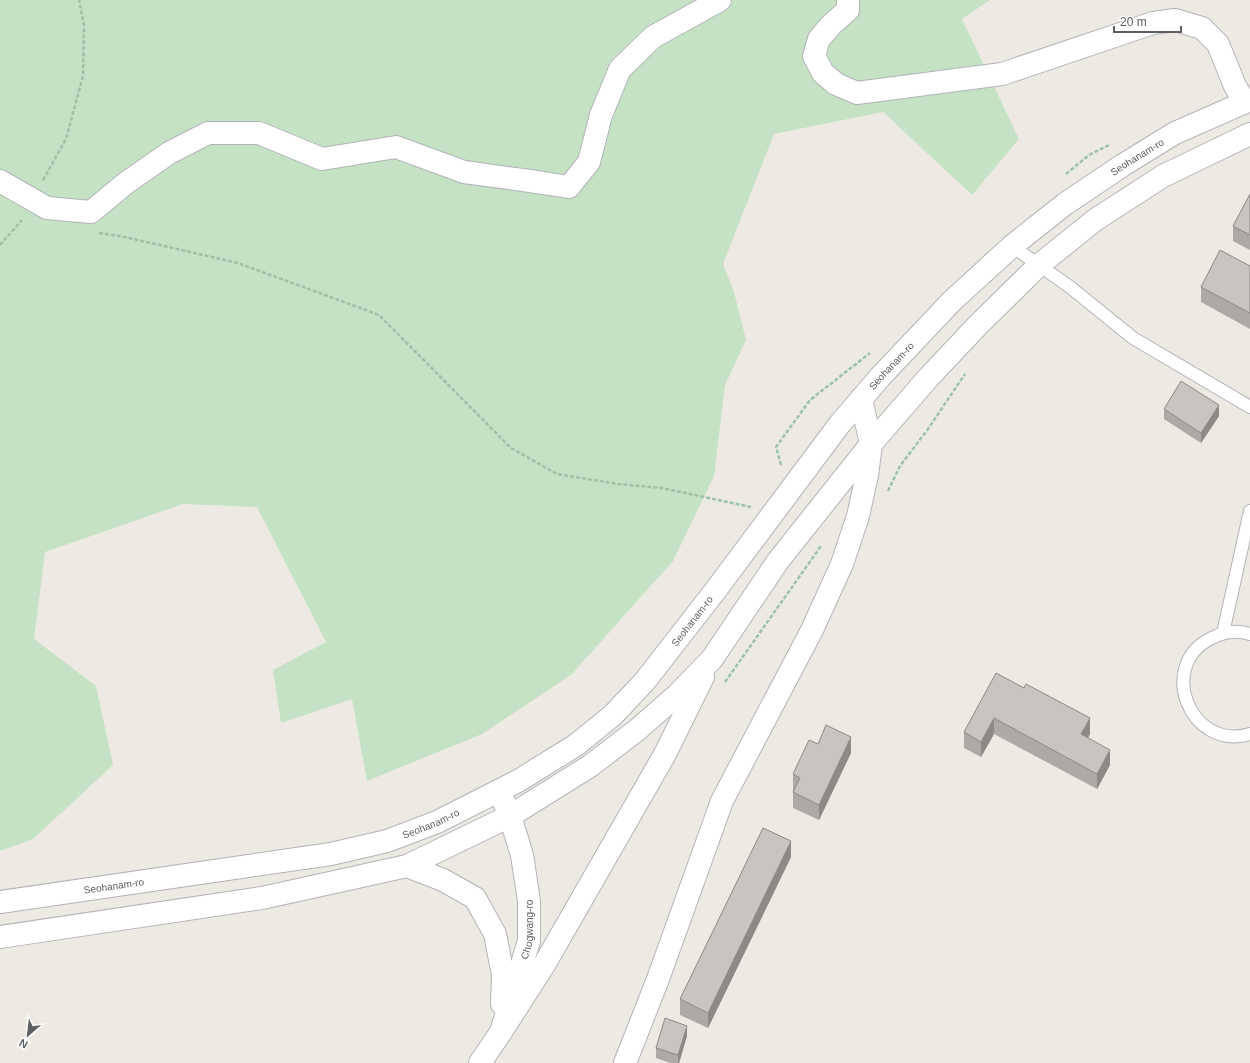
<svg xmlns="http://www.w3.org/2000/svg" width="1250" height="1063" font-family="Helvetica,sans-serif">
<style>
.green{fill:#c5e2c4}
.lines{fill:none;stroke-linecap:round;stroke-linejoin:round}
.lane-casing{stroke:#b1b4b8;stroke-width:14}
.street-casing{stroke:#b1b4b8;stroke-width:24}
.secondary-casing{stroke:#b1b4b7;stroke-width:24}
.path{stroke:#9dc2a6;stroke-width:2.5;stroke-dasharray:4 2;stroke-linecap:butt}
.lane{stroke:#fff;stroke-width:12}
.street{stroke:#fff;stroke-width:22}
.secondary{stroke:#fff;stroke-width:22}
.wall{fill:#aca9a6}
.shaded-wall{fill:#8c8a87}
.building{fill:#c8c5c1;stroke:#8c8a87}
.labels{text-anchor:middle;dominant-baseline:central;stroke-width:3;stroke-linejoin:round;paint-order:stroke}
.street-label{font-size:10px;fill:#5c6063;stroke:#fff}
</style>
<rect width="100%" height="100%" fill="#edeae4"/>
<path class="green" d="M0 0H990L962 19 1019 139 972 195 883 112 774 134 723 264 734 292 746 340 725 385 714 476 673 561 572 674 482 734 367 781 352 699 281 723 273 670 326 642 257 507 183 504 45 552 34 639 96 686 113 765 33 839 0 851Z"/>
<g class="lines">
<g class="lane-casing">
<path id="lane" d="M1012 246 1070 287 1133 338 1250 407
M1223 633 1250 511
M1250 634C1237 630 1226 631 1214 637 1155 662 1189 752 1250 734"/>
</g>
<g class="street-casing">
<path id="street" d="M848 0V10L831 25 819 39 814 56 823 73 836 84 857 93 1002 74 1153 23 1175 20 1202 28 1218 44 1235 86 1245 102
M0 181 47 208 91 212 126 183 169 153 208 133H259L322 159 396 147 464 172 530 181 569 187 589 162 601 115 620 69 653 37 720 0
M625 1063 658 979 722 801 812 630 842 564 858 516 867 475 871 444 861 399"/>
</g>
<g class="secondary-casing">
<g id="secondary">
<path d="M407 866 443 880 475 898 495 934 503 975 502 1004"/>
<path id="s1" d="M0 902 331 854 387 841 437 822 518 781 576 745 613 715 645 681 715 591 839 425 880 377 952 301 1012 246 1065 204 1123 165 1175 133 1250 100"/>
<path d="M0 937 262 898 407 866 510 816 590 766 637 730 677 695 712 659 778 561 871 444 928 378 977 326 1039 265 1095 220 1163 176 1250 134"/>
<path d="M501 1032 544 965 665 754 703 677"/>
<path id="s2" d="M480 1063 501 1032 529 941V901L522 855 510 816 504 802"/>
</g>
</g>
<path class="path" d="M1066 174 1089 155 1109 145
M43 180 66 139 83 76 84 25 79 0
M99 233 125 237 238 263 379 315 511 448 557 474 618 484 662 488 751 507
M0 245 22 220
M781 465 776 447 810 400 870 353
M888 491 900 466 928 429 965 374
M725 682 821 546"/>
<use href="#lane" class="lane"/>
<use href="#street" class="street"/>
<use href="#secondary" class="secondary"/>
</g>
<path class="wall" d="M1250 194V250L1233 241V226Z
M1250 266V329L1201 302V287Z
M1164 409 1219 416 1201 443 1164 419Z
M1024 688 1090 734 1088 738 1110 765 1097 789 994 734 981 757 964 748V732Z
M818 744 851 753 819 820 793 808V792L794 791 793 790V774Z
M791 857 708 1028 680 1015V999Z
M687 1036 679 1063H670L656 1058V1048Z"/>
<path class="shaded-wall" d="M1219 405V416L1201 443V433Z
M994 718V734L981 757V742Z
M1090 718V734L1081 750V734Z
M851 737V753L819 820V805Z
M1110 750V765L1097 789V774Z
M791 841V857L708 1028V1013Z
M687 1026V1036L679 1063H678V1055Z"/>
<path class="building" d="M1250 194V235L1233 226Z
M1220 250 1250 266V313L1201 287Z
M1181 381 1219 405 1201 433 1164 409Z
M996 673 1024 688 1026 684 1090 718 1081 734 1110 750 1097 774 994 718 981 742 964 732Z
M826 725 851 737 819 805 793 792 800 778 793 774 809 740 818 744Z
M763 828 791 841 708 1013 680 999Z
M665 1018 687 1026 678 1055 656 1048Z"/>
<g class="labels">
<g class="street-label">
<text stroke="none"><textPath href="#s1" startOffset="1423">Seohanam-ro</textPath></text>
<text stroke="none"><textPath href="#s1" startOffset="1099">Seohanam-ro</textPath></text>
<text stroke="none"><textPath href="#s1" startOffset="775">Seohanam-ro</textPath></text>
<text stroke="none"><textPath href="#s1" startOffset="439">Seohanam-ro</textPath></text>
<text stroke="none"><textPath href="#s1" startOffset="115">Seohanam-ro</textPath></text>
<text stroke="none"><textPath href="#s2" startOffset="144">Chogwang-ro</textPath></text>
</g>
</g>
<g transform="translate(28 1035) rotate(208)" stroke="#ffffff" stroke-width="3" paint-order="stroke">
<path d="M0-3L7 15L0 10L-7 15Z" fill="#5c6063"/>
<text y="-6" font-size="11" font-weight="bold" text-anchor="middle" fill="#5c6063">N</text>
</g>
<path d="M1114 26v6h67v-6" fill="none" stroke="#5c6063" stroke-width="2"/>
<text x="1120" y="26" font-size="12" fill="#5c6063" stroke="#ffffff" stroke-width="3" paint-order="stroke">20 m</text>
</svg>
